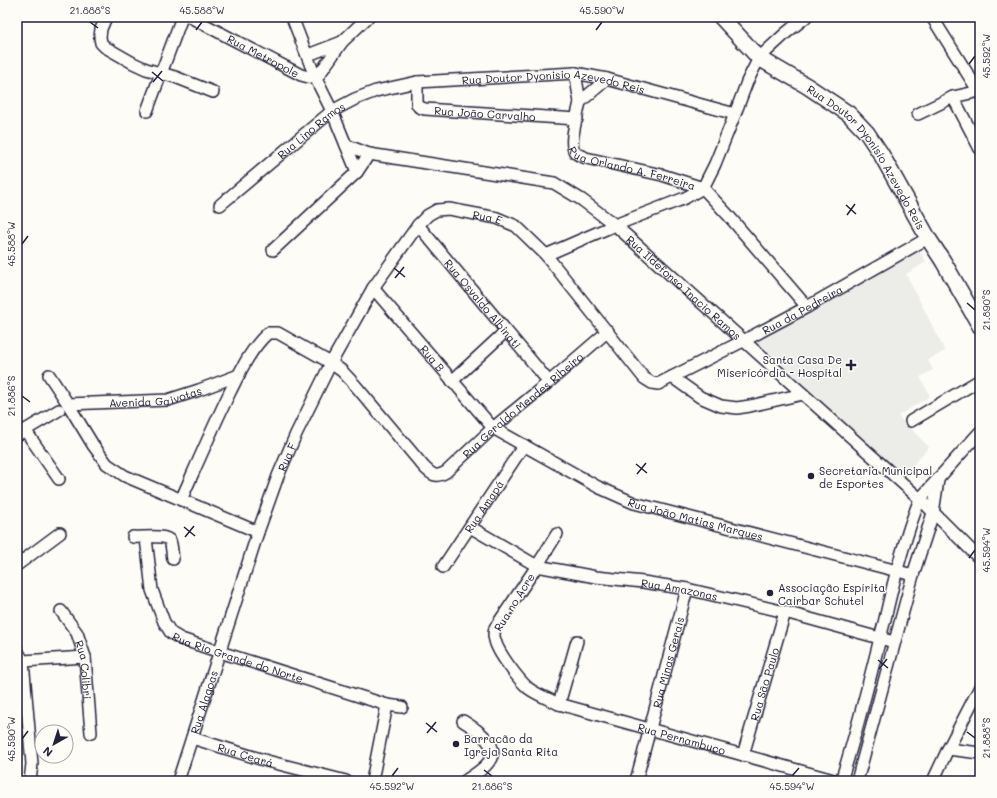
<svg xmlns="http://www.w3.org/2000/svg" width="997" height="798" font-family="Mali,sans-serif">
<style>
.built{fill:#ecece9}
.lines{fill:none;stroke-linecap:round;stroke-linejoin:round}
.minor-casing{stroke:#22223b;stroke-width:14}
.major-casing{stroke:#22223b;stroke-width:18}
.minor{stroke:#fdfcf7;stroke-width:11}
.major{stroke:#fdfcf7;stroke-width:15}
.ticks{fill:none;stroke:#22223b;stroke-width:1.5}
.poi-dot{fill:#22223b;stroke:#fdfcf7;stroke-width:1.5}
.labels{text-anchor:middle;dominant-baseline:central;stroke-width:3;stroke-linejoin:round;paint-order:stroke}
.street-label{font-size:11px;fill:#22223b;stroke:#fdfcf7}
.poi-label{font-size:11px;fill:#22223b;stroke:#fdfcf7;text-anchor:start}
.neatline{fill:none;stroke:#22223b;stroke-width:1.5}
.ticks-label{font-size:10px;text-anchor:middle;fill:#22223b}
</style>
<rect width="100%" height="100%" fill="#fdfcf7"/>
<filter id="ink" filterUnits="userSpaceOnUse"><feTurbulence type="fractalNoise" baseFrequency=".025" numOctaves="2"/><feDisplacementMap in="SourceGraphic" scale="8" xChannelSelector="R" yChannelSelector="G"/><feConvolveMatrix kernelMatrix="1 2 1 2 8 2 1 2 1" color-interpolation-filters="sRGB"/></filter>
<g filter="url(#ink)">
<path class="built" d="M918 248 926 262 906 274 945 351 928 360 933 370 920 377 930 396 898 416 929 447 902 477 747 343Z"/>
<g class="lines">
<g class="minor-casing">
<g id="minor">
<path d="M106 17 101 29 100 37 101 43 105 47 133 63 146 69 175 77 213 92"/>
<path id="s1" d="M190 17 301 75 316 79 342 42 368 17"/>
<path d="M292 17 316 79 332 111 357 172"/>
<path d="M932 17 979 92"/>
<path d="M308 55 342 42"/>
<path d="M575 73 580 102 607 79"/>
<path id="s2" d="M417 82V104L419 107 425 109 577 119"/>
<path d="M953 97 980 149"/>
<path id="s3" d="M580 102C578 113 568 144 575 152 577 155 582 156 586 158L662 175 703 188 728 215 807 307"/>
<path d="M147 111 182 17"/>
<path d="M918 114 953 97 980 91"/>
<path id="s4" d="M346 145 369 154 554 183 582 200 615 225 920 499 980 559"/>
<path id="s5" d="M220 205 332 111 355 99 376 91 417 82 575 73 607 79 735 114"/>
<path id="s6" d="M418 225 549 382"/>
<path d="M273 250 357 172 369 154"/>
<path d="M546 255 615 225 685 198 703 188 715 164 735 114 747 82 759 58 786 33 806 17"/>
<path id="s7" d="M373 288 493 428 598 487 634 503 913 575"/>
<path d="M49 375 68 404 93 445 107 464 125 476 258 532"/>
<path d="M672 377 700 397 721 406 737 408 750 406 803 394"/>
<path d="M452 381 506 331"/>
<path id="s8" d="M68 404 168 400 199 390 239 375"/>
<path d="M911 421 980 380"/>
<path d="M25 430 59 479"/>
<path d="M17 435 59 410"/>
<path id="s9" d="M181 500C197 464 213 427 230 392 240 372 251 348 268 333H278L331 363 342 371 355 385 424 467C432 475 436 478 446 472L493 428 549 382 608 331"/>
<path id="s10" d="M470 527 537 566 596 577 643 582 687 589 785 612 894 642"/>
<path id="s11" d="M557 534 537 566 495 628C494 633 493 636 495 640 497 652 519 680 528 688 537 695 549 699 559 704L837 781"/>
<path d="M133 537C141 538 166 534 170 541 172 545 172 554 173 559"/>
<path id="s12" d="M146 538 152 590 164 622 171 633 181 639 220 652 387 705 402 707"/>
<path d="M17 565 60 533"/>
<path id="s13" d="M443 567 524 445"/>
<path id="s14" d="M61 611 77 633 85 657 91 733"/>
<path d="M17 650 23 661 32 764 30 781"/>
<path d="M23 661 85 657"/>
<path d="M559 704 577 641"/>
<path d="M463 721C473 727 499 744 491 758 487 768 473 775 465 781"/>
<path id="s15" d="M192 738 267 761 346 781"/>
<path d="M948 749 980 753"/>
<path id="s16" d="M743 755 785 612"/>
<path id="s17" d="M178 781 258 532 278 476 296 434 331 363 373 288 418 225 428 215 437 210 449 209 497 218 516 226 546 255 644 378 652 383 658 384 745 340 807 307 928 238"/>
<path d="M372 781 387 705"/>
<path id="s18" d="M636 781 687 589"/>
<path d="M841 781C858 728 871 673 885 619 894 579 904 538 920 499L980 432"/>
<path d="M857 781 913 575 933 513 938 480"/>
<path d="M933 781 948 749 980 687"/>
</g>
</g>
<g class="major-casing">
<g id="major">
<path id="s19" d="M721 17 759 58 807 86 849 114 867 133 881 154 928 238 943 261 980 326"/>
</g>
</g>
<use href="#minor" class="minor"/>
<use href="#major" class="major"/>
</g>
</g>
<path class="ticks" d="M90 22 98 28M196 30 202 22M596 30 602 22M969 64 975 56M152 72 163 81M153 82 162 71M846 205 856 214M847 215 855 204M22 244 28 236M394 268 405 277M395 278 404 267M967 303 975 310M22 396 30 402M636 464 647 473M637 474 646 463M184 527 195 536M185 537 194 526M969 558 975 550M878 660 888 668M879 669 887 659M426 723 437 732M967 732 975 738M427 733 436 722M22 739 28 731M484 770 492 776M392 776 398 768M792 776 799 768"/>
<g class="poi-dot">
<path d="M849 359h4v4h4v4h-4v4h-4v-4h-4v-4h4z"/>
<circle cx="811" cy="476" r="4"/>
<circle cx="770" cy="593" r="4"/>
<circle cx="456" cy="744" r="4"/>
</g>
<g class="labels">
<g class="street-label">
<text stroke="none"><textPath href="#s1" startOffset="83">Rua Metropole</textPath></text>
<text stroke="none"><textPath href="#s5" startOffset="374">Rua Doutor Dyonisio Azevedo Reis</textPath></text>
<text stroke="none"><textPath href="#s2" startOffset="92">Rua João Carvalho</textPath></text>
<text stroke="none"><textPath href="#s5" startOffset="118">Rua Lino Ramos</textPath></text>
<text stroke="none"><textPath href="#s19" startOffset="206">Rua Doutor Dyonisio Azevedo Reis</textPath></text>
<text stroke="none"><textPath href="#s3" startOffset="111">Rua Orlando A. Ferreira</textPath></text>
<text stroke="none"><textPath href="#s17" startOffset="685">Rua E</textPath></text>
<text stroke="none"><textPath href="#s4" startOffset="379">Rua Ildefonso Inacio Ramos</textPath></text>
<text stroke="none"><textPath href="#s6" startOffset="102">Rua Osvaldo Albinati</textPath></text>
<text stroke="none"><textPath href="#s17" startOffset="1092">Rua da Pedreira</textPath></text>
<text stroke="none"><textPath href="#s7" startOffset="92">Rua B</textPath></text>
<text stroke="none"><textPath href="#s8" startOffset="88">Avenida Gaivotas</textPath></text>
<text stroke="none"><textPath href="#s9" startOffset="527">Rua Geraldo Mendes Ribeiro</textPath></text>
<text stroke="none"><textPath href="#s17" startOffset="342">Rua F</textPath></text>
<text stroke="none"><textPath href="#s13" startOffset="73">Rua Amapá</textPath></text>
<text stroke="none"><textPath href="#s7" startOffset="408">Rua João Matias Marques</textPath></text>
<text stroke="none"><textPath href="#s10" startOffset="222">Rua Amazonas</textPath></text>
<text transform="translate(514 602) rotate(-58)">Rua no Acre</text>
<text stroke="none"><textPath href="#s12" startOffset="171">Rua Rio Grande do Norte</textPath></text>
<text stroke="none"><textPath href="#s18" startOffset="123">Rua Minas Gerais</textPath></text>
<text stroke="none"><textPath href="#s14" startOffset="65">Rua Colibri</textPath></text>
<text stroke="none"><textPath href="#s16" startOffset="74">Rua São Paulo</textPath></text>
<text stroke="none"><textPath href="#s17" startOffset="83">Rua Alagoas</textPath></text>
<text stroke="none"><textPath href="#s11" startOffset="346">Rua Pernambuco</textPath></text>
<text stroke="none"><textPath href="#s15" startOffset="56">Rua Ceará</textPath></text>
</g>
<g class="poi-label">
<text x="842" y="359" text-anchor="end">Santa Casa De<tspan x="842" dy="13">Misericórdia - Hospital</tspan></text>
<text x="819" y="470">Secretaria Municipal<tspan x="819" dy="13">de Esportes</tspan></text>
<text x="778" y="587">Associação Espírita<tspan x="778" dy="13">Cairbar Schutel</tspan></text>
<text x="464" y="738">Barracão da<tspan x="464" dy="13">Igreja Santa Rita</tspan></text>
</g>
</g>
<rect width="997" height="798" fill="none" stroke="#fdfcf7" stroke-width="44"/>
<g transform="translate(54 744) rotate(219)"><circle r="19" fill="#fdfcf7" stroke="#a5a5ac"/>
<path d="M0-3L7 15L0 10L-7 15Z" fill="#22223b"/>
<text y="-6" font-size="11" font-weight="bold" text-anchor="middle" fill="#22223b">N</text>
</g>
<rect x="22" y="22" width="953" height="754" class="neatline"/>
<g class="ticks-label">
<text x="90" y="14">21.888°S</text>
<text x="202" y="14">45.588°W</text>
<text x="602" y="14">45.590°W</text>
<text transform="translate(986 56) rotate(-90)" y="4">45.592°W</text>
<text transform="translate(11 244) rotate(-90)" y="4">45.588°W</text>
<text transform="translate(986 310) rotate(-90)" y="4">21.890°S</text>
<text transform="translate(11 396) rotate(-90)" y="4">21.886°S</text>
<text transform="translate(986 550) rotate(-90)" y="4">45.594°W</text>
<text transform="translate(986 738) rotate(-90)" y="4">21.888°S</text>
<text transform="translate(11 739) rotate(-90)" y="4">45.590°W</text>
<text x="392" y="790">45.592°W</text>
<text x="492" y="790">21.886°S</text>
<text x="792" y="790">45.594°W</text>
</g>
</svg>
